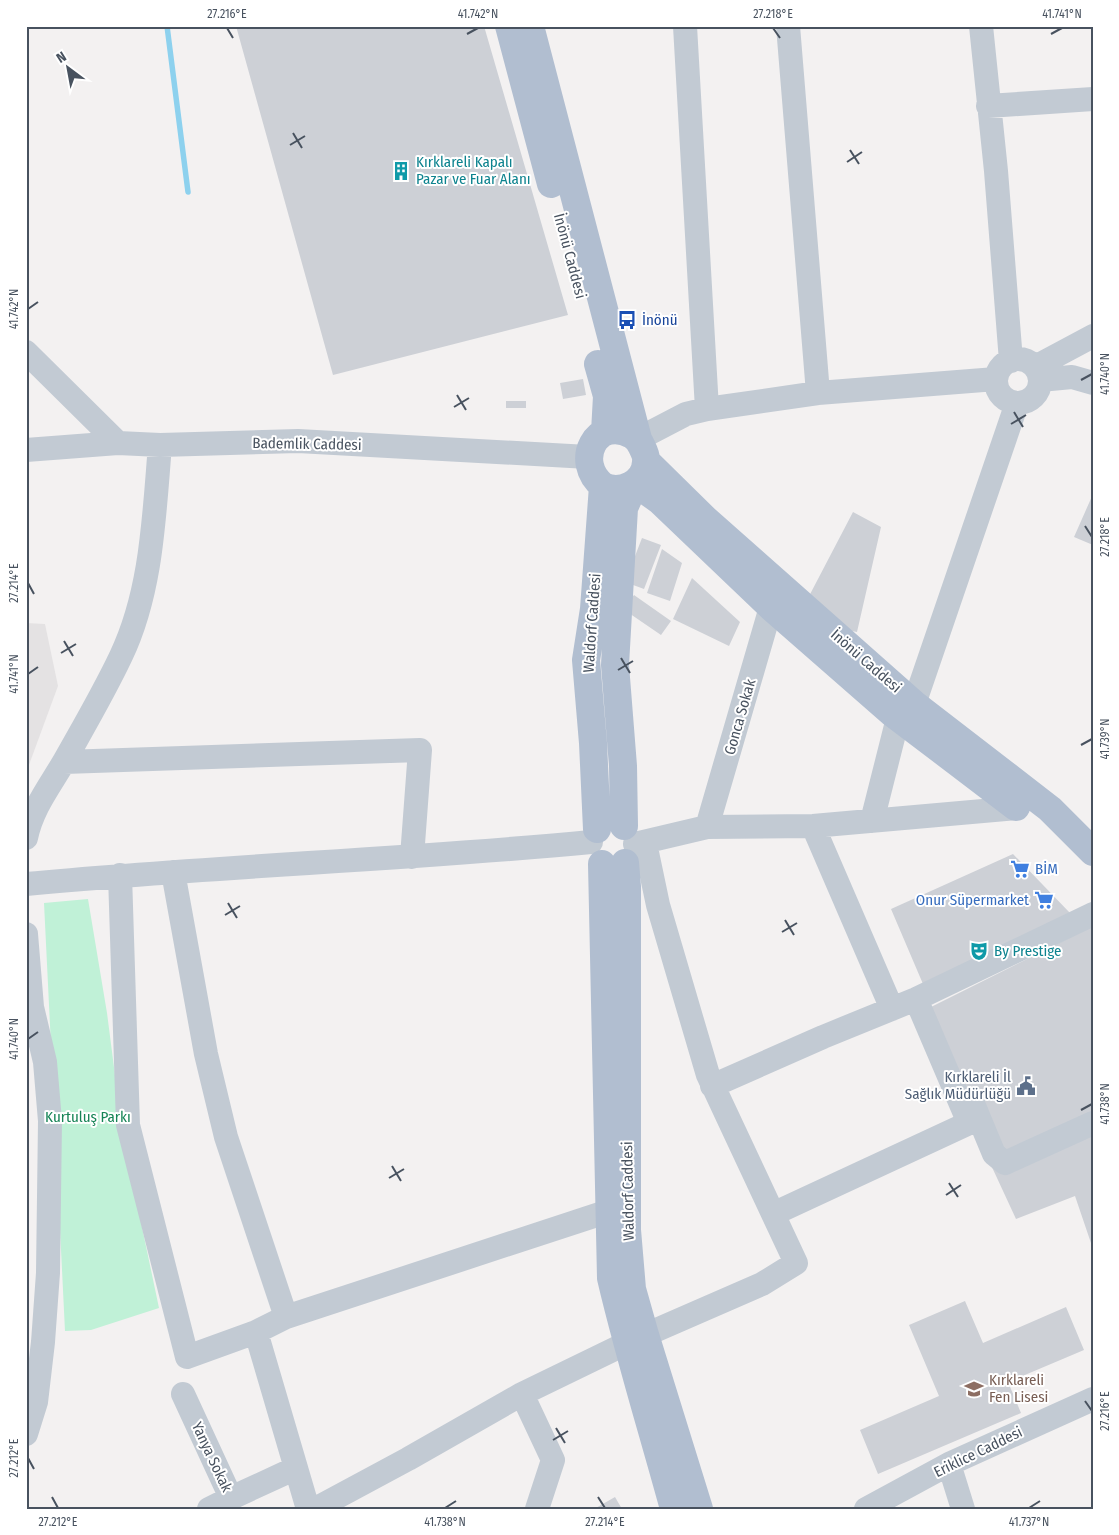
<svg xmlns="http://www.w3.org/2000/svg" width="1119" height="1535" font-family="'Fira Sans Condensed',sans-serif">
<style>
.education{fill:#e4e2e3}
.green{fill:#c0f1d7}
.lines{fill:none;stroke-linecap:round;stroke-linejoin:round}
.stream{stroke:#8dd1ee;stroke-width:5.5}
.building{fill:#cdd0d6}
.minor{stroke:#c2cad3;stroke-width:24}
.major{stroke:#b1bed0;stroke-width:28}
.ticks{fill:none;stroke:#48525f;stroke-width:2}
.labels{text-anchor:middle;dominant-baseline:central;stroke-width:4;stroke-linejoin:round;paint-order:stroke}
.culture-label{font-size:15px;fill:#0d838f;stroke:#fff;text-anchor:start}
.street-label{font-size:15px;fill:#48525f;stroke:#fff}
.transit-label{font-size:15px;fill:#164399;stroke:#fff;text-anchor:start}
.shop-label{font-size:15px;fill:#366cbe;stroke:#fff;text-anchor:start}
.service-label{font-size:15px;fill:#4e5e75;stroke:#fff;text-anchor:end}
.park-label{font-size:15px;fill:#168456;stroke:#fff}
.education-label{font-size:15px;fill:#785e54;stroke:#fff;text-anchor:start}
.neatline{fill:none;stroke:#48525f;stroke-width:2}
.ticks-label{font-size:12px;text-anchor:middle;fill:#48525f}
</style>
<rect width="100%" height="100%" fill="#f3f1f1"/>
<path class="education" d="M26 623 45 624 58 686 26 773Z"/>
<path class="green" d="M88 899 107 1013 123 1137 159 1308 91 1330 65 1331 44 903Z"/>
<g class="lines">
<path class="stream" d="M167 26 188 192"/>
</g>
<path class="building" d="M236 26H484L568 315 333 375Z
M583 379 586 395 563 399 560 383Z
M506 401H526V408H506Z
M1093 494V545L1074 537Z
M853 512 881 527 857 632 831 627 807 600Z
M642 538 661 545 644 589 625 582Z
M662 549 682 563 670 601 647 593Z
M692 578 740 622 729 646 673 619Z
M634 595 671 621 661 635 623 609Z
M1013 854 1070 913 923 984 891 909Z
M1093 926V1246H1092L1075 1196 1016 1219 991 1165 929 1008Z
M965 1301 983 1343 1066 1307 1084 1350 1008 1382 1021 1413 878 1474 860 1430 939 1396 909 1325Z
M615 1497 622 1509H594Z"/>
<g class="lines">
<path class="minor" d="M685 26 707 409
M788 26 818 393
M981 26 996 171 1011 361
M988 106 1093 99
M26 352 118 443
M996 381a22 22 0 1 1 44 0a22 22 0 1 1-44 0Z
M1035 367 1093 336
M1040 380 1072 377 1093 383
M638 439 686 414 707 409 818 393 996 379
M26 450 118 443 160 445 298 441 588 457
M914 704 1017 403
M64 762 420 750 412 857
M872 821 898 718
M813 826 892 1009
M707 827 771 607
M26 838C32 808 50 786 65 760 84 726 104 692 121 656 152 591 154 516 160 445
M635 844 707 827 813 826 1017 808
M173 872 206 1054 226 1137 286 1317
M120 875 128 1125 187 1357 256 1332 286 1317 609 1211
M26 884C214 866 403 860 591 842
M26 934 32 1007 45 1062 50 1121 48 1273 43 1342 36 1402 26 1434
M712 1086 823 1037 916 999 1093 914
M972 1101 994 1154 1005 1163 1093 1123
M773 1214 969 1123 916 999
M256 1332 308 1509
M645 1335 762 1284 796 1263 708 1075 658 905 645 843
M183 1394 231 1498 209 1509
M522 1394 553 1460 537 1509
M949 1464 963 1509
M231 1498 296 1468
M315 1509 408 1459 522 1394 627 1343
M866 1509 949 1464 1093 1399"/>
<path class="major" d="M509 26 551 184
M530 26 638 439
M598 364 607 396 605 432
M646 461 705 519 914 704 1050 809 1093 852
M635 483 659 500 771 607 891 712 1016 807
M624 826 623 766 615 665 624 508 635 483
M597 829 593 743 586 660 594 609 603 486C573 462 596 415 632 435 637 438 640 442 642 447 644 451 647 457 646 462 645 484 620 494 603 486
M625 863 627 887V1230L632 1289 645 1335 699 1509
M602 864 611 1278C629 1355 653 1432 674 1509"/>
</g>
<path class="ticks" d="M227 28 233 38M773 28 780 38M467 34 478 28M1051 34 1062 28M293 133 302 148M290 145 305 136M850 150 859 164M847 162 862 152M28 309 38 302M1081 380 1092 374M457 395 466 410M454 407 469 398M1014 412 1023 427M1011 424 1026 415M1085 526 1092 537M28 583 34 594M64 641 73 656M61 653 76 644M621 658 630 673M618 670 633 661M28 674 38 667M1081 745 1092 739M228 903 237 918M225 915 240 906M785 920 794 935M782 932 797 923M28 1039 38 1032M1081 1110 1092 1104M392 1166 401 1181M389 1178 404 1169M949 1183 958 1197M946 1195 961 1185M1085 1401 1092 1411M556 1428 565 1443M553 1440 568 1431M28 1458 34 1469M52 1497 58 1508M598 1497 605 1508M445 1508 456 1501M1029 1508 1040 1501"/>
<defs>
<g id="building-bare" transform="scale(1.5)"><path d="M-4-6H4V6H1V3H-1V6H-4ZM-2.5-4.3h1.7v1.8h-1.7ZM.8-4.3h1.7v1.8H.8ZM-2.5-1h1.7V.8h-1.7ZM.8-1h1.7V.8H.8Z" fill="#0f9aa8" stroke="#fff" stroke-width="2.5" paint-order="stroke"/></g>
<g id="bus-bare" transform="scale(1.5)"><path d="M-5-6H5V4H4V6H2V4H-2V6H-4V4H-5ZM-3.5-4V0h7V-4ZM-3.5 1.2v1.5H-2V1.2ZM2 1.2v1.5H3.5V1.2Z" fill="#1a4fb4" stroke="#fff" stroke-width="2.5" paint-order="stroke"/></g>
<g id="supermarket-bare" transform="scale(1.5)"><path d="M-6-5.5h2.5l.6 2H6L4.5 2H-2.5L-4.4-4H-6ZM-1.5 3.2a1.3 1.3 0 1 0 .1 0ZM3 3.2a1.3 1.3 0 1 0 .1 0Z" fill="#3f7fe0" stroke="#fff" stroke-width="2.5" paint-order="stroke"/></g>
<g id="theatre-bare" transform="scale(1.5)"><path d="M-5-5.5Q0-4 5-5.5V0Q5 5 0 6Q-5 5-5 0ZM-3.3-2.5H-1v1.5H-3.3ZM1-2.5H3.3v1.5H1ZM-2.8 1Q0 5.5 2.8 1Z" fill="#0f9aa8" stroke="#fff" stroke-width="2.5" paint-order="stroke"/></g>
<g id="civic-bare" transform="scale(1.5)"><path d="M-.6-6.5H3V-4.5H.6V-3L4-1V1h2V6H-6V1h2V-1L-.6-3ZM-1.2 2.5V6h2.4V2.5Z" fill="#5c6f8a" stroke="#fff" stroke-width="2.5" paint-order="stroke"/></g>
<g id="school-bare" transform="scale(1.5)"><path d="M0-5L7-2L0 1L-7-2ZM-4 1L0 2.5L4 1V4Q0 6-4 4Z" fill="#8d6e63" stroke="#fff" stroke-width="2.5" paint-order="stroke"/></g>
</defs>
<g fill-rule="evenodd">
<use href="#building-bare" x="401" y="171"/>
<use href="#bus-bare" x="627" y="320"/>
<use href="#supermarket-bare" x="1020" y="869"/>
<use href="#supermarket-bare" x="1044" y="900"/>
<use href="#theatre-bare" x="979" y="951"/>
<use href="#civic-bare" x="1026" y="1086"/>
<use href="#school-bare" x="974" y="1389"/>
</g>
<g class="labels">
<g class="culture-label">
<text x="416" y="162">Kırklareli Kapalı<tspan x="416" dy="17">Pazar ve Fuar Alanı</tspan></text>
<text x="994" y="951">By Prestige</text>
</g>
<g class="street-label">
<text transform="translate(570 256) rotate(75)">İnönü Caddesi</text>
<text transform="translate(307 444) rotate(1)">Bademlik Caddesi</text>
<text transform="translate(592 623) rotate(-86)">Waldorf Caddesi</text>
<text transform="translate(866 661) rotate(41)">İnönü Caddesi</text>
<text transform="translate(740 717) rotate(-74)">Gonca Sokak</text>
<text transform="translate(628 1191) rotate(-91)">Waldorf Caddesi</text>
<text transform="translate(978 1452) rotate(-26)">Eriklice Caddesi</text>
<text transform="translate(212 1457) rotate(65)">Yanya Sokak</text>
</g>
<g class="transit-label">
<text x="642" y="320">İnönü</text>
</g>
<g class="shop-label">
<text x="1035" y="869">BİM</text>
<text x="1029" y="900" text-anchor="end">Onur Süpermarket</text>
</g>
<g class="service-label">
<text x="1011" y="1077">Kırklareli İl<tspan x="1011" dy="17">Sağlık Müdürlüğü</tspan></text>
</g>
<g class="park-label">
<text x="88" y="1117">Kurtuluş Parkı</text>
</g>
<g class="education-label">
<text x="989" y="1380">Kırklareli<tspan x="989" dy="17">Fen Lisesi</tspan></text>
</g>
</g>
<rect width="1119" height="1535" fill="none" stroke="#ffffff" stroke-width="55"/>
<g transform="translate(68 68) rotate(328)" stroke="#ffffff" stroke-width="4" paint-order="stroke">
<path d="M0-4L9 19L0 12L-9 19Z" fill="#48525f"/>
<text y="-8" font-size="14" font-weight="bold" text-anchor="middle" fill="#48525f">N</text>
</g>
<rect x="28" y="28" width="1064" height="1480" class="neatline"/>
<g class="ticks-label">
<text x="227" y="18">27.216°E</text>
<text x="478" y="18">41.742°N</text>
<text x="773" y="18">27.218°E</text>
<text x="1062" y="18">41.741°N</text>
<text transform="translate(14 309) rotate(-90)" y="4">41.742°N</text>
<text transform="translate(1105 374) rotate(-90)" y="4">41.740°N</text>
<text transform="translate(1105 537) rotate(-90)" y="4">27.218°E</text>
<text transform="translate(14 583) rotate(-90)" y="4">27.214°E</text>
<text transform="translate(14 674) rotate(-90)" y="4">41.741°N</text>
<text transform="translate(1105 739) rotate(-90)" y="4">41.739°N</text>
<text transform="translate(14 1039) rotate(-90)" y="4">41.740°N</text>
<text transform="translate(1105 1104) rotate(-90)" y="4">41.738°N</text>
<text transform="translate(1105 1411) rotate(-90)" y="4">27.216°E</text>
<text transform="translate(14 1458) rotate(-90)" y="4">27.212°E</text>
<text x="58" y="1526">27.212°E</text>
<text x="445" y="1526">41.738°N</text>
<text x="605" y="1526">27.214°E</text>
<text x="1029" y="1526">41.737°N</text>
</g>
</svg>
